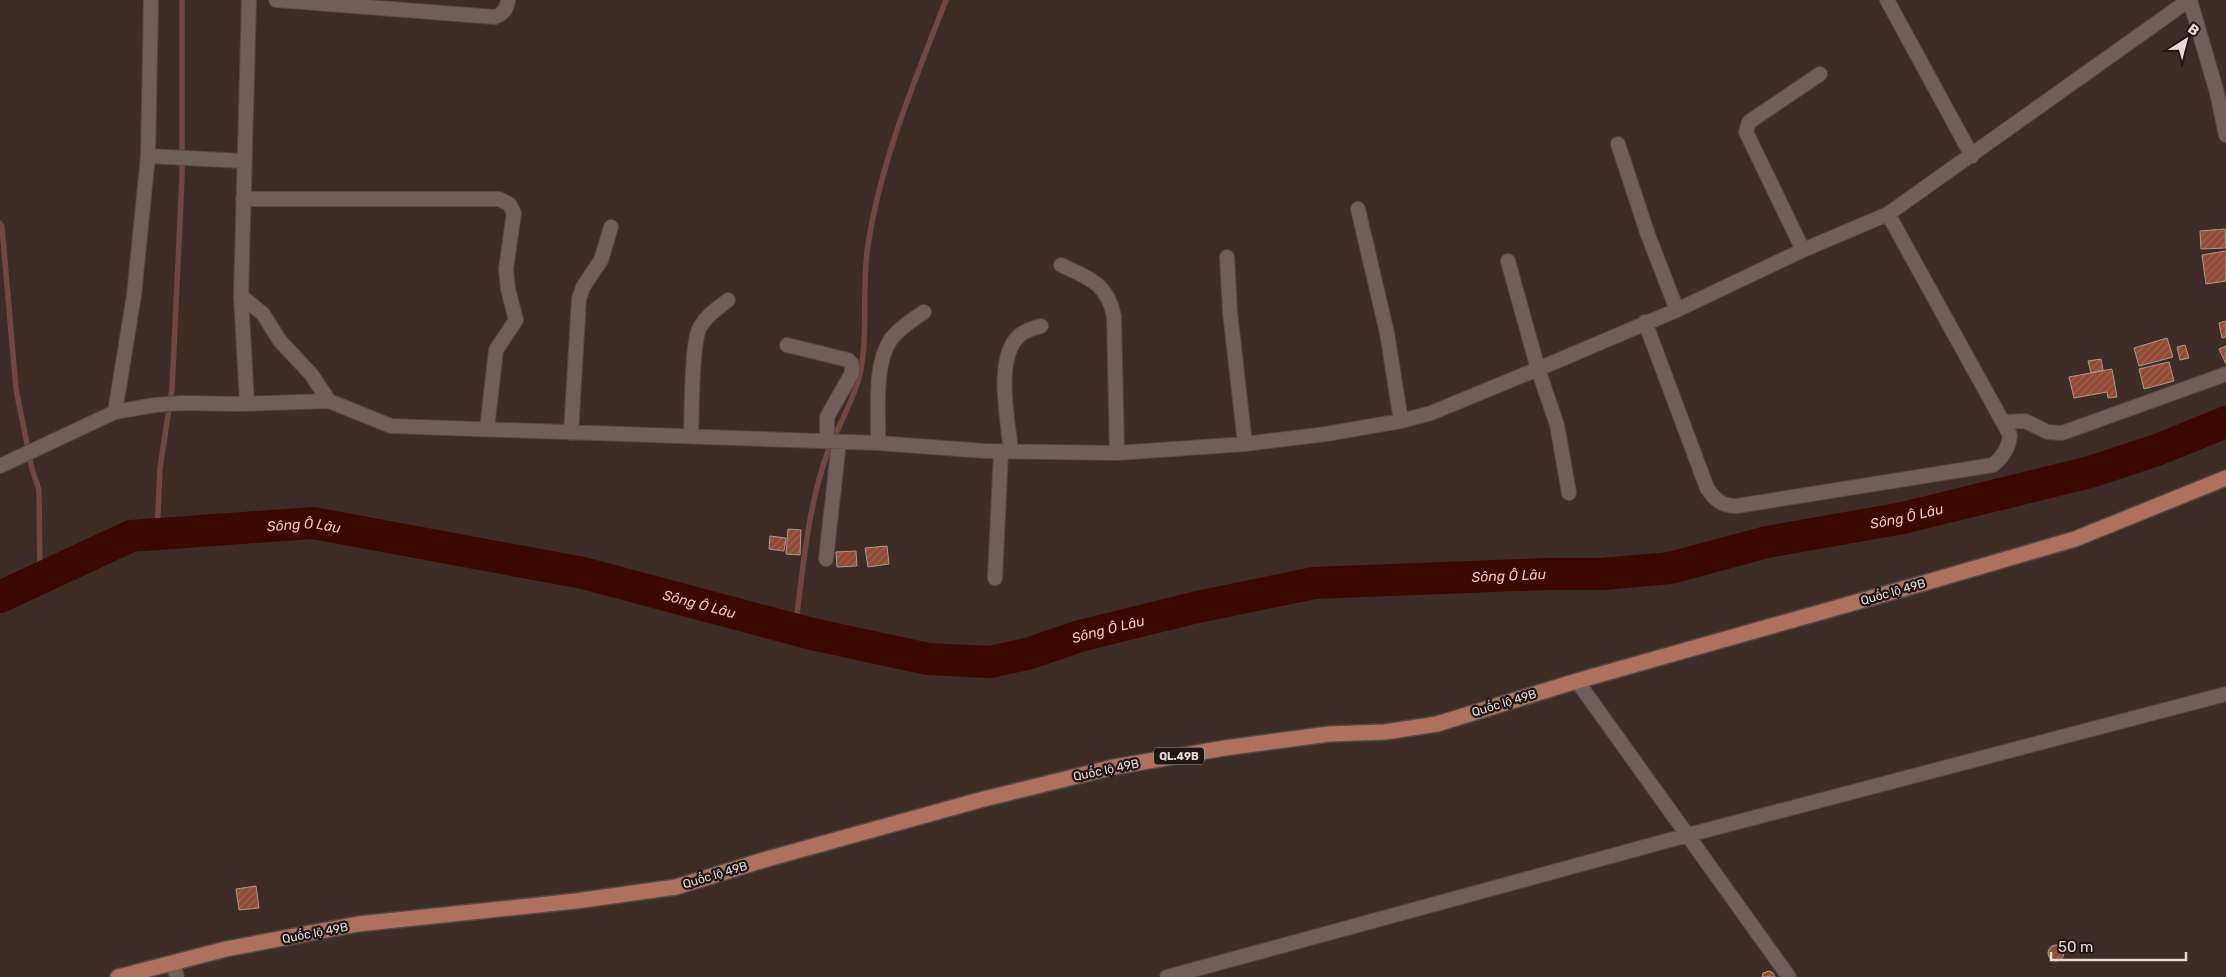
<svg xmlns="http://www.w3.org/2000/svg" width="2226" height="977" font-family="Rubik,sans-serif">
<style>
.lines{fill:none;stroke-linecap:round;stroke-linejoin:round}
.stream{stroke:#6e4740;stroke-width:5.5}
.river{stroke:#3b0800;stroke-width:32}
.building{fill:url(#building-hatch);stroke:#ae9892}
.street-casing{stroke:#554743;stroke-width:16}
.primary-casing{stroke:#554743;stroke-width:18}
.street{stroke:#725e58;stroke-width:14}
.primary{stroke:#ad715d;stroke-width:15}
.labels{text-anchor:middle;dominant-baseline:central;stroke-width:4.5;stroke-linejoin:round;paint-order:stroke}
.shield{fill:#1e1614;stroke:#a99f9c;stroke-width:1}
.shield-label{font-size:11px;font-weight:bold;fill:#e5dad6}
.street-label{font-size:12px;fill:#e5dad6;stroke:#1e1614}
.water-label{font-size:14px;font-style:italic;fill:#f3c7b9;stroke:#1e1614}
</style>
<defs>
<pattern id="building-hatch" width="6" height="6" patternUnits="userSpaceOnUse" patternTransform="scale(1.25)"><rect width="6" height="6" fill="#914a33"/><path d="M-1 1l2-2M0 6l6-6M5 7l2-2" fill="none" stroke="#a06450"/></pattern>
</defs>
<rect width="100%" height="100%" fill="#3d2c26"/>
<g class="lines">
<path class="stream" d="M0 223 2 227 16 389 32 469 39 490 40 579
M157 535 160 468 172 389 182 178V0
M795 629C803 571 807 510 827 454 837 428 854 400 860 374 869 332 861 287 868 245 881 160 915 80 946 0"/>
<path class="river" id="s1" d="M0 597 131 536 313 523 583 573 812 634 928 659 990 662 1027 654 1080 636 1193 608 1314 583 1547 574H1602L1670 568 1767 542 1903 518 2090 472 2157 450 2226 422"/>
</g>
<path class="building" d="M2225 229 2226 248 2201 249 2200 231Z
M2226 251V281L2206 284 2202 255Z
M2226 321V337L2222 338 2219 323Z
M2167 338 2173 357 2139 366 2134 348Z
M2185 345 2189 358 2180 360 2177 347Z
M2226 346V364L2219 349Z
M2101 359 2103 370 2091 373 2088 361Z
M2169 362 2174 381 2144 389 2139 369Z
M2112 369 2117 397 2108 398 2107 392 2074 398 2069 377Z
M788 529 801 530 800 555 786 554Z
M770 536 786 538 784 551 769 549Z
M887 546 889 564 868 567 865 548Z
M856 551 857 566 837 567 836 552Z
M256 886 259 908 239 910 236 889Z
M2048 953a8 8 0 1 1 16 0a8 8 0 1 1-16 0Z
M1769 971 1773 973 1775 977H1762L1763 973Z"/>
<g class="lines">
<g class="street-casing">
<path id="street" d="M276 0 495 17C503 14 507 9 508 0
M1887 0 1972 156
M2190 0 2217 93 2226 135
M1618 144 1648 235 1677 310
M148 156 244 161
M243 199H499L509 204 514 213 506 269 508 289 516 320 496 350 487 429
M1358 209 1387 333 1401 421
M1803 250 1746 132 1749 122 1820 74
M1227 257 1230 312 1245 444
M1508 261 1538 369 1557 425 1569 493
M1061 265C1089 278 1107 283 1114 316L1117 453
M241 296 263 314 280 341 311 374 329 401
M1645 322 1707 488C1715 500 1722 506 1737 506L1993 465C2003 457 2009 448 2010 435L1888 214
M787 345 848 360 852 364V373L827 417V441
M247 403 241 296 249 0
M115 412 134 295 148 156 151 0
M2003 422 2025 421 2048 432 2062 433 2226 374
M571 433 579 299 583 287 601 260 611 227
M691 436C692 414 691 343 700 327 707 315 718 308 728 300
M878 443C879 413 873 365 891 339 900 328 912 320 924 312
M1011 451C1008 421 994 356 1020 335 1026 330 1033 328 1041 326
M0 466 115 412 155 405 183 403 238 404 329 401 391 426 878 443 985 451 1117 453 1245 444 1326 434 1401 421 1431 413 1538 369 1677 310 1803 250 1888 214 2189 0
M826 559 839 442
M995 578 1001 451
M1577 681 1789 977
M173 963 177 977
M1167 977 1688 835 2226 694"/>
</g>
<g class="primary-casing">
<path id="primary" d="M118 977 226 949 358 924 576 901 676 887 767 859 980 800 1114 767 1225 748 1329 734 1385 732 1437 724 1577 681 1931 581 2075 539 2226 478"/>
</g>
<use href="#street" class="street"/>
<use href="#primary" class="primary"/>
</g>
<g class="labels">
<rect class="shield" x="1154" y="747.5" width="50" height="17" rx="4"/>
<g class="shield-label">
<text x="1179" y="756">QL.49B</text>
</g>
<g class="street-label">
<text transform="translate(1893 592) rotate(-16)">Quốc lộ 49B</text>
<text transform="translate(1504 703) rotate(-17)">Quốc lộ 49B</text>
<text transform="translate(1106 770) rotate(-12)">Quốc lộ 49B</text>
<text transform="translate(715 875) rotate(-17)">Quốc lộ 49B</text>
<text transform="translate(315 933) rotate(-11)">Quốc lộ 49B</text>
</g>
<g class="water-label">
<text stroke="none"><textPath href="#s1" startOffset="1952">Sông Ô Lâu</textPath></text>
<text stroke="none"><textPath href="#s1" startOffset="318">Sông Ô Lâu</textPath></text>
<text stroke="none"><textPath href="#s1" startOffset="1548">Sông Ô Lâu</textPath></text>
<text stroke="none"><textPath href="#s1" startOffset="722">Sông Ô Lâu</textPath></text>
<text stroke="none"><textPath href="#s1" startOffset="1142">Sông Ô Lâu</textPath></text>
</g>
</g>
<g transform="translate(2186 40) rotate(36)" stroke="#1e1614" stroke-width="4" paint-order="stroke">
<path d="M0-4L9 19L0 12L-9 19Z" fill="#e5dad6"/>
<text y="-8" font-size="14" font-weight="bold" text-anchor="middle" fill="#e5dad6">B</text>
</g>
<path d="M2051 952v8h135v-8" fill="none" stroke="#e5dad6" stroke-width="2.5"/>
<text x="2058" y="952" font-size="15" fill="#e5dad6" stroke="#1e1614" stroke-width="4" paint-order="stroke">50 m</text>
</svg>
